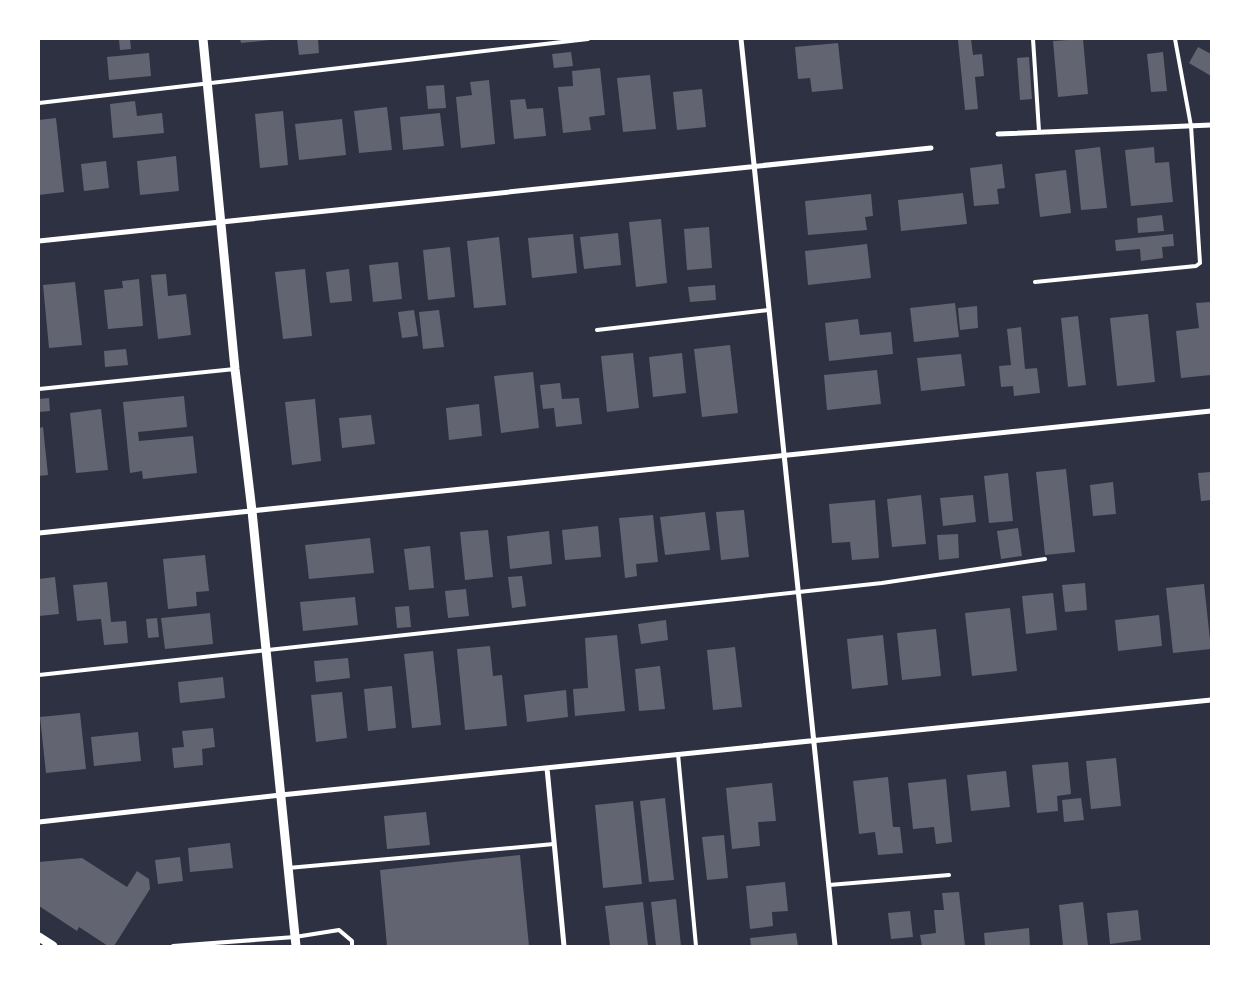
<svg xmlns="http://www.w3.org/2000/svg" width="1250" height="985" font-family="Lora,serif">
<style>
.building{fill:#626471}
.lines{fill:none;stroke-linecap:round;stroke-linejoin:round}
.service{stroke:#fff;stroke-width:4}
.minor{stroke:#fff;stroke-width:5}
.tertiary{stroke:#fff;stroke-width:9}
</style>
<rect width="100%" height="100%" fill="#2d3142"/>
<path class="building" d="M119 39H130L131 49 120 50Z
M240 39H270V40L241 43Z
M297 39H318L319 53 299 55Z
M971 39 973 55 982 54 984 76 975 77 978 109 965 110 958 40Z
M1083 39 1088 94 1058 97 1053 41Z
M838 43 843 89 812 92 810 78 798 79 795 47Z
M1198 47 1211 54V76L1189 63Z
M571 52 573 66 554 68 552 54Z
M1163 52 1167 91 1151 92 1147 54Z
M149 53 151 76 109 80 107 57Z
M1029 57 1032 99 1020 100 1017 58Z
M600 68 605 115 589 117 591 130 563 133 558 87 573 86 572 71Z
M650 75 656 129 623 132 617 78Z
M489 80 495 144 461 148 456 97 472 95 470 82Z
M444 85 446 108 428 109 426 86Z
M702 89 706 127 677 130 673 92Z
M525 99 527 109 543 108 546 136 514 139 510 100Z
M135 101 137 116 162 113 164 133 113 138 110 104Z
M387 107 392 150 359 153 354 111Z
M283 111 288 165 260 168 255 114Z
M440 113 444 146 403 150 400 117Z
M56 118 64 192 39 195V120Z
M342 119 346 155 299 160 295 124Z
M1100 147 1107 208 1081 210 1075 150Z
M1154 147 1155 163 1169 162 1173 202 1131 206 1125 150Z
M176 156 179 191 140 195 137 161Z
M106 161 109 188 84 191 81 164Z
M1002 164 1005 188 997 189 999 204 974 206 970 168Z
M1066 170 1071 213 1040 217 1035 174Z
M963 193 967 224 901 231 898 200Z
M871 194 873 216 865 217 867 230 808 235 805 201Z
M1162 215 1164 231 1138 233 1137 218Z
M661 219 667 283 636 287 629 222Z
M709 227 712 268 687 270 684 229Z
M618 233 621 265 584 269 580 237Z
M573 234 577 273 532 278 528 238Z
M1173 234 1174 246 1162 247 1163 258 1141 261 1140 249 1116 251 1115 240Z
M499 237 506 305 474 308 467 241Z
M867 244 871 278 808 285 805 251Z
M450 247 455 297 428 300 423 250Z
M398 262 402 299 373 302 369 265Z
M305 269 312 336 283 339 275 272Z
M349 269 352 301 330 303 326 272Z
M166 274 168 296 186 294 191 335 158 339 151 275Z
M139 279 143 326 108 329 104 290 123 288 122 281Z
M75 282 82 345 49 348 43 285Z
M715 285 716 300 690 302 688 287Z
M1211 302V375L1181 378 1176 331 1199 328 1196 303Z
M955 303 959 337 914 342 910 308Z
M977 306 978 328 960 330 958 308Z
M414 310 418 336 402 338 398 312Z
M439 310 444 347 423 349 419 312Z
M1148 314 1155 382 1117 386 1110 318Z
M1078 316 1086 385 1068 387 1061 318Z
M858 319 860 335 891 332 893 354 829 361 825 323Z
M1021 327 1025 369 1037 368 1040 393 1014 396 1013 386 1001 387 999 366 1011 365 1007 329Z
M730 345 738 413 702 417 694 349Z
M126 349 128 365 105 367 104 351Z
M633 353 639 408 607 412 601 356Z
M682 353 686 393 653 397 649 357Z
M961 354 965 386 921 391 917 358Z
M877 370 881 404 827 410 824 375Z
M533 372 539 428 501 433 494 376Z
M560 383 562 399 579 398 582 424 556 427 554 408 543 409 540 385Z
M184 396 187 427 138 432 139 441 193 436 197 473 143 479 142 471 130 473 123 402Z
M49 398 50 411 39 412V399Z
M315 399 321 461 292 465 285 402Z
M479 404 482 436 449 440 446 408Z
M101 409 108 470 76 473 70 413Z
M371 415 375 444 342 448 339 418Z
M43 427 48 475 39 476V428Z
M1066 469 1075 552 1045 555 1036 472Z
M1211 472V500L1201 501 1198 473Z
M1008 473 1013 521 989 523 984 476Z
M1113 482 1116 514 1093 516 1090 485Z
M921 495 926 544 892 547 887 499Z
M973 495 976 522 943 526 940 498Z
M875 500 879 558 852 560 850 542 832 543 829 504Z
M744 510 749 557 721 560 716 512Z
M705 512 710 550 665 555 660 517Z
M653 515 658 562 636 564 637 576 625 578 619 518Z
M598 526 601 557 565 560 562 530Z
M1018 528 1022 556 1001 559 997 531Z
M488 530 493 577 465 580 460 532Z
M549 531 552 564 510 569 507 536Z
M958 534 959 558 939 560 937 535Z
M370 538 374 573 309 579 305 545Z
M430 546 434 588 409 590 404 549Z
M205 555 209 591 196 592 197 606 168 609 163 559Z
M522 576 526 606 512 608 508 577Z
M55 577 59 614 39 616V579Z
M107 582 111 622 126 621 128 643 104 645 101 619 77 621 73 585Z
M1085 583 1087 610 1065 612 1062 585Z
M1204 584 1211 649 1173 653 1166 588Z
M466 589 469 616 448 618 445 591Z
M1053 593 1057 630 1026 634 1022 596Z
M355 597 358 625 303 631 300 602Z
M409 606 411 627 397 628 395 607Z
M1010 608 1017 671 972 676 965 613Z
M210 613 213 644 165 649 161 618Z
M1159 615 1162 646 1118 651 1115 620Z
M157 618 159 637 148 638 146 619Z
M666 620 668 640 641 644 638 624Z
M936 629 941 676 902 680 897 633Z
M617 635 625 711 575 716 573 689 588 688 585 638Z
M883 635 888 685 852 689 847 639Z
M490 646 493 676 502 675 507 726 465 730 457 649Z
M735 647 742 707 713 710 707 650Z
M433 651 441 725 412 728 404 654Z
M348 658 350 678 316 682 314 661Z
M660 666 665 709 639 711 635 669Z
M223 677 225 698 180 703 178 682Z
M392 686 396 728 368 731 364 689Z
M566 690 568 717 527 722 524 695Z
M342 692 347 738 316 742 311 695Z
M80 713 86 769 46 773 40 717Z
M213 728 215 747 202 749 203 765 174 768 172 748 184 747 182 731Z
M138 732 141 761 94 766 91 737Z
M1116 758 1121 806 1091 809 1086 761Z
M1068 762 1071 794 1057 796 1058 811 1037 813 1032 765Z
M1006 771 1010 807 971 811 967 775Z
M888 777 893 827H900L903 853 878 855 875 832 859 834 853 781Z
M946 779 952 842 936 844 934 827 913 829 908 783Z
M772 783 776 821 758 822 760 846 732 849 726 788Z
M665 798 674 880 649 882 640 801Z
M1081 798 1084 820 1064 822 1062 800Z
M633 801 642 884 603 888 595 805Z
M426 812 430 845 387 849 384 816Z
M724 835 728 878 707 880 702 837Z
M230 843 233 868 190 872 188 848Z
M520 855 529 946H387L380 870Z
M180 857 183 881 158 884 155 860Z
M82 858 127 887 137 871 149 879 150 889 114 946H108L79 927 77 931 39 906V862Z
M785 882 788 911 772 912 773 926 750 929 746 886Z
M959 892 965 946H922L920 935 936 933 934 910H944L942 893Z
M676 899 681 946H656L651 902Z
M643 902 648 946H610L605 906Z
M1083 902 1088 946H1063L1059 905Z
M1138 910 1141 940 1110 944 1107 913Z
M910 911 913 937 891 939 888 913Z
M1029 928 1030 946H985L984 933Z
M796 933 798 946H751L750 938Z"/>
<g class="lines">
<path class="service" d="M1033 39 1039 131
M39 103 588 39
M1035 282 1196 266 1200 263 1191 126 1175 39
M597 330 769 310
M39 389 235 369
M39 675 882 583 1045 559
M678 754 696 946
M288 868 554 844
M829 885 949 875
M173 946 295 937 339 930 352 941V946"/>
<path class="minor" d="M741 39 835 946
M998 134 1211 125
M39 241 931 148
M39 533 1211 411
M547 768 564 946
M39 822 281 795 1211 700"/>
<path class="tertiary" d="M203 39 235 369 252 511 296 946
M39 937 53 946"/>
</g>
<rect width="1250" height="985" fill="none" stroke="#ffffff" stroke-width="80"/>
</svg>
